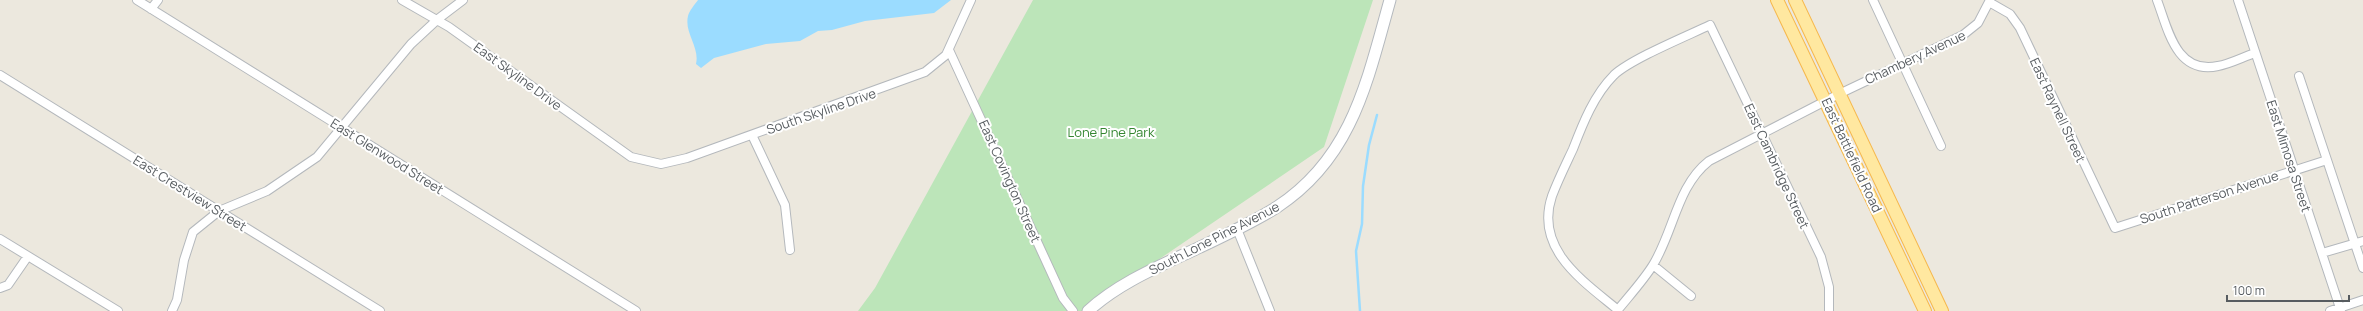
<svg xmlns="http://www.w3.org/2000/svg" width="2363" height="311" font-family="Manrope,sans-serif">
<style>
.green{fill:#bce5b9}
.water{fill:#9bdcff}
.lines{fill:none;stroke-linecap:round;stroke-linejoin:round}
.stream{stroke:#9bdcff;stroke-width:2.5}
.street-casing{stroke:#b4b8bc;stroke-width:10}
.secondary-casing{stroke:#b4b9be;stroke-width:13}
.primary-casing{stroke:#f6b84d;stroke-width:14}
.street{stroke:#fff;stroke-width:8}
.secondary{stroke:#fff;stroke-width:11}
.primary{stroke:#ffe8a0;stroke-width:12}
.labels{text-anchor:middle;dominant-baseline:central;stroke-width:4;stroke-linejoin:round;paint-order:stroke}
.street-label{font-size:13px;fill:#575c60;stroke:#fff}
.park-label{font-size:13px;fill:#348631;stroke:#fff}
</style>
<rect width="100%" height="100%" fill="#ece8de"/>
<path class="green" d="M1033 0H1373L1324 147 1083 311H858L875 288Z"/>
<path class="water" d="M698 0H951L934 13 865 21 832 30 818 31 800 41 766 44 714 58 701 68 696 64C700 47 684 33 688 16 689 11 695 4 698 0Z"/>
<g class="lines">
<path class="stream" d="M1360 311 1356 251 1362 224 1363 186 1369 145 1377 115"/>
<g class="street-casing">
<path id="street" d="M137 0 636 311
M402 0 449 27 631 157 661 164 687 158 925 72 946 55 971 0
M1873 0 1941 146
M2157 0C2168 29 2176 75 2218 66 2230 64 2243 57 2255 53
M2238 0 2341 311
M1989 2 2010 14 2020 28 2115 228 2327 160
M151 9 158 0
M949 50 1063 298 1073 311
M0 75 380 311
M2299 76 2363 268
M752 135 785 205 790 250
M1237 229 1270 311
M0 239 118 311
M2322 253 2363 241
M1653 265 1691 296
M0 288 8 285 28 256
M1618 310C1583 281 1534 249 1552 196 1558 180 1566 164 1573 149 1583 123 1594 95 1614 75 1631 59 1687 36 1710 25L1821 257 1829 287V311
M172 311 177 300 184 260 193 232 219 211 267 191 317 157 411 44 438 19 463 0
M1617 311C1629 296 1643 281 1653 265 1674 231 1677 186 1709 161L1839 94 1963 35 1978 23 1990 0
M2330 311 2363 300"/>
</g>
<g class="secondary-casing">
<path id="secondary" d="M1088 311C1120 282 1160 266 1198 248 1225 235 1252 223 1277 207 1352 158 1367 82 1390 0"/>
</g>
<g class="primary-casing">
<path id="primary" d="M1777 0 1925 311
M1795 0 1942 311"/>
</g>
<use href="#street" class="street"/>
<use href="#secondary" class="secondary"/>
<use href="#primary" class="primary"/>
</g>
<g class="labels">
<g class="street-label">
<text transform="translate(1915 57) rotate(-25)">Chambery Avenue</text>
<text transform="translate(518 76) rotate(36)">East Skyline Drive</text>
<text transform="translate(2058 110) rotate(65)">East Raynell Street</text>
<text transform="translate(821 111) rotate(-19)">South Skyline Drive</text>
<text transform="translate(1852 155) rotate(65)">East Battlefield Road</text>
<text transform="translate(387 156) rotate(32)">East Glenwood Street</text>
<text transform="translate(2289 156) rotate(72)">East Mimosa Street</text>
<text transform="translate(1777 166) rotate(65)">East Cambridge Street</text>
<text transform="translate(1010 181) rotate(66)">East Covington Street</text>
<text transform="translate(190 193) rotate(32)">East Crestview Street</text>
<text transform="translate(2209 197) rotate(-18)">South Patterson Avenue</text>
<text transform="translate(1214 238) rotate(-27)">South Lone Pine Avenue</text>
</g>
<g class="park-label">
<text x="1111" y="132">Lone Pine Park</text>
</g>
</g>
<path d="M2227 295v6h122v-6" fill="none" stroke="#575c60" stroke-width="2"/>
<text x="2233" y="295" font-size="12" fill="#575c60" stroke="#ffffff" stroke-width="3" paint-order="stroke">100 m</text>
</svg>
